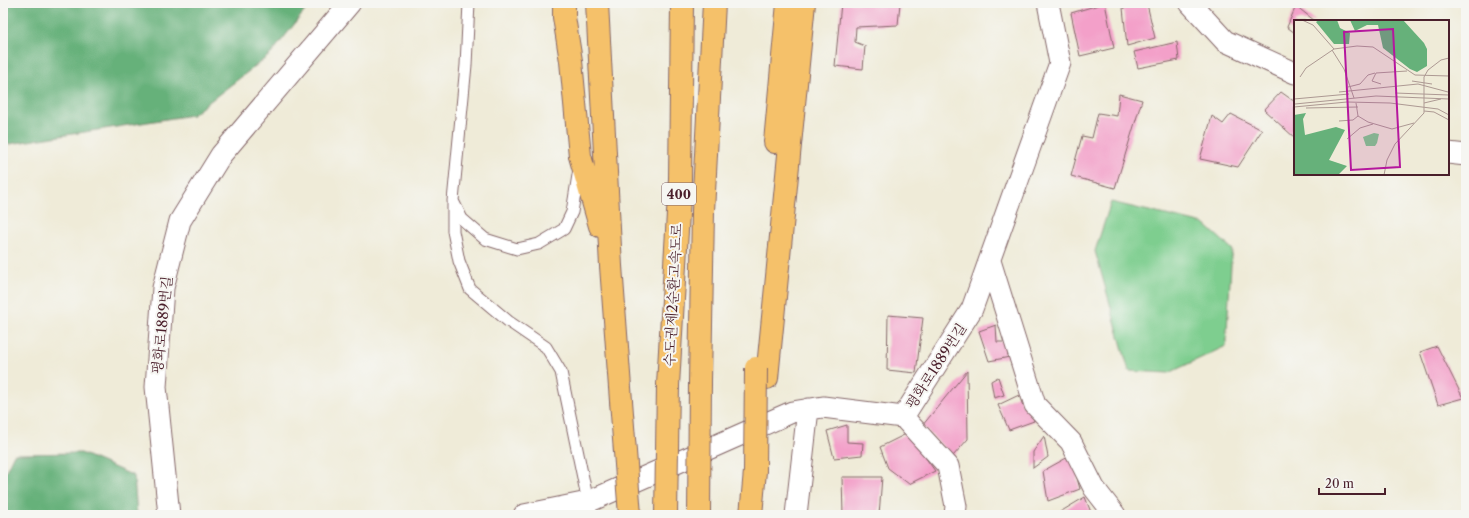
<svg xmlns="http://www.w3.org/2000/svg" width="1469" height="518" font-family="'Libre Caslon Text','Noto Serif KR',serif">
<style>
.green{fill:#7ece8f;stroke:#64765d}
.forest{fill:#66b17a;stroke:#586852}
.building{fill:#f3a0c9}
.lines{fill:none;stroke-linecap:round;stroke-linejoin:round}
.service-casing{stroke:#846668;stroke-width:13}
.minor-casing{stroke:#846668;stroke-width:23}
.motorway-casing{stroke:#846668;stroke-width:24}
.service{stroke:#fff;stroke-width:11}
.minor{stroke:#fff;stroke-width:21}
.motorway{stroke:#f5c16b;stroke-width:22}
.motorway-bridge-casing{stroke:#846668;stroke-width:24;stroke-linecap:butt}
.motorway-bridge{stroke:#f5c16b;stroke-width:22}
.labels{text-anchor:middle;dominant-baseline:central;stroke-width:4;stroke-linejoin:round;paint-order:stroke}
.shield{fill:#f6f6f2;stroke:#7e6067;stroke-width:1}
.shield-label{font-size:13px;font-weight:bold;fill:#4a1f2b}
.street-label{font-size:14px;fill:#4a1f2b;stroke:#f6f6f2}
.inset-road{fill:none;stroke:#ad9993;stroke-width:1}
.view{fill:#b5179e;fill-opacity:0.15;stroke:#b5179e;stroke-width:2}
.inset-edge{fill:none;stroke:#4a1f2b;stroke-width:2}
</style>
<rect width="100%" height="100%" fill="#f6f6f2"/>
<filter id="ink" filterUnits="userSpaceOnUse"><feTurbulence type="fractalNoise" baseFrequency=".025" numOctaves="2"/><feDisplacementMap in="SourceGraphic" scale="8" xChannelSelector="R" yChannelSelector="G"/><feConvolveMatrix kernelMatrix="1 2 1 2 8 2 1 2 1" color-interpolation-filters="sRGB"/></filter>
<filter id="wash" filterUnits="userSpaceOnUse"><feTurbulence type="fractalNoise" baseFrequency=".012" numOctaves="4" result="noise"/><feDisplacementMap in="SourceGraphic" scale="16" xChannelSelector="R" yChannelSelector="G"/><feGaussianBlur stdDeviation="0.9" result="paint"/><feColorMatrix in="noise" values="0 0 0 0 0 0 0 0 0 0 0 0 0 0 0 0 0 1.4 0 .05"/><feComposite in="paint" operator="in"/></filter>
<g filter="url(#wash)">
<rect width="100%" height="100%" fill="#efebd8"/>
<path class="green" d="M1111 202 1204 224 1232 249 1226 346 1169 373 1129 371 1095 251Z"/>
<path class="forest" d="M3 3H311L271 54 192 115 3 145Z
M81 453 134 476 137 515H3V477L14 454Z"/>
<g id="blocks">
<path class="building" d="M841 3H900L898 25 856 27 855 42 865 46 863 69 835 66Z
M1105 3 1114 48 1080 56 1071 13Z
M1147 4 1155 38 1127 46 1123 8Z
M1296 6 1315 21H1295V33L1287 27Z
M1177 42 1179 60 1138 68 1134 52Z
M1281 92 1295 102V138L1264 110Z
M1119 94 1142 100 1115 188 1071 176 1082 136 1092 138 1098 113 1117 116Z
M1231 114 1262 130 1238 167 1200 159 1212 116 1223 124Z
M888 315 923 318 916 373 887 370Z
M996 325 997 342H1008L1010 357 989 361 979 331Z
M1437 346 1463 398 1438 405 1420 352Z
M967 371 968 439 953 456 922 426Z
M998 377 1004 395 994 398 991 381Z
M1019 395 1023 406 1028 404 1034 421 1009 430 998 405Z
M847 425V442L863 443 862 455 834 458 827 431Z
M908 433 935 471 909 484 888 468 880 447Z
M1044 436 1048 457 1033 468V452Z
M1070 456 1082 475 1077 478 1080 489 1048 501 1043 471Z
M842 477H882L879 515H843Z
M1085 497 1092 515H1061L1060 512Z"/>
</g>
</g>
<g filter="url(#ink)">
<use href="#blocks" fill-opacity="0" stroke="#846668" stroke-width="1"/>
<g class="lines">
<g class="service-casing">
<path id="service" d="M469 3 466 65 453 201 462 219 485 239 517 249 539 244 564 229 572 212 579 169
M453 204V231L459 261 470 289 508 321 546 347 561 372 588 502"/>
</g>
<g class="minor-casing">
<path id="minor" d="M1190 3 1225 41 1295 73
M1448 153 1466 155
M990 261 1035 405 1071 442 1094 488 1115 515
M903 417 948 466 956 506 955 515
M169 515 156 387 163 288 180 221 221 155 350 3
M524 515 588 502 792 412 823 407 903 417 972 309 1060 63 1048 3
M796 515 808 409"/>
</g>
<g class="motorway-casing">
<path id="motorway" d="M564 3V17L571 61 580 156 600 226
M597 3 611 266 621 401
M775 142 788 3
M767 378 804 3
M700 382 703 211 714 3
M668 385 680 179 682 3"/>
</g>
<use href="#service" class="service"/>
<use href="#minor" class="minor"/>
<use href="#motorway" class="motorway"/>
<g class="motorway-bridge-casing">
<path id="motorway-bridge" d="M621 401 630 515
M666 515 668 385
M699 515 700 382
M751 515 755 471 756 368"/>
</g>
<use href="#motorway-bridge" class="motorway-bridge"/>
</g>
</g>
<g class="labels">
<rect class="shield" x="662" y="183" width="34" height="22" rx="3"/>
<g class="shield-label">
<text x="679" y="194">400</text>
</g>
<g class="street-label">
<text transform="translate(673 295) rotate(-87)">수도권제2순환고속도로</text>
<text transform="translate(162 325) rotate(-84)">평화로1889번길</text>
<text transform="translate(936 366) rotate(-57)">평화로1889번길</text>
</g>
</g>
<g transform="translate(1294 20)">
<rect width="155" height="155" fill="#efebd8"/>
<path d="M80 113 85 114 83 123 81 126H72L69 117Z" fill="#7ece8f"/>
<path d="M25 0H43L46 8 56 13 55 24H40L22 2ZM56 0H109L130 23 133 29V46L123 52 116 49 89 28 84 5H73L61 11ZM12 93 9 99 11 115 42 107 51 110 35 140 53 146 44 155H0V95Z" fill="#66b17a"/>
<path class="inset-road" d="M8 0 19 5 40 29M38 30 50 49 60 78M6 57 12 48 40 29 63 26 79 27 121 55 155 56M118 61 138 64M87 64 78 61 82 53 113 51M54 67 66 64 74 55 81 53M45 72 124 64 154 72M101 73 155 75M0 79 55 74M62 83 64 96 74 102 98 109 120 103M130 83 147 79M1 84 82 76 155 79M0 87 53 82 96 83 144 89 155 95M12 88 64 87M130 91 140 92 155 100M45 101 59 100 64 96M53 119 66 108 79 104M90 155 93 140 101 124 130 93V57L134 50 147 40 155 38"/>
<path class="view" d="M99 9 106 147 57 150 50 12Z"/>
<rect width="155" height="155" class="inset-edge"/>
</g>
<rect width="1469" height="518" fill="none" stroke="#f6f6f2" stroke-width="16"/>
<path d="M1319 488v6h66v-6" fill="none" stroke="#4a1f2b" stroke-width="2"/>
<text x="1325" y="488" font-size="12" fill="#4a1f2b" stroke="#f6f6f2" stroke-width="3" paint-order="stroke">20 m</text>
</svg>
